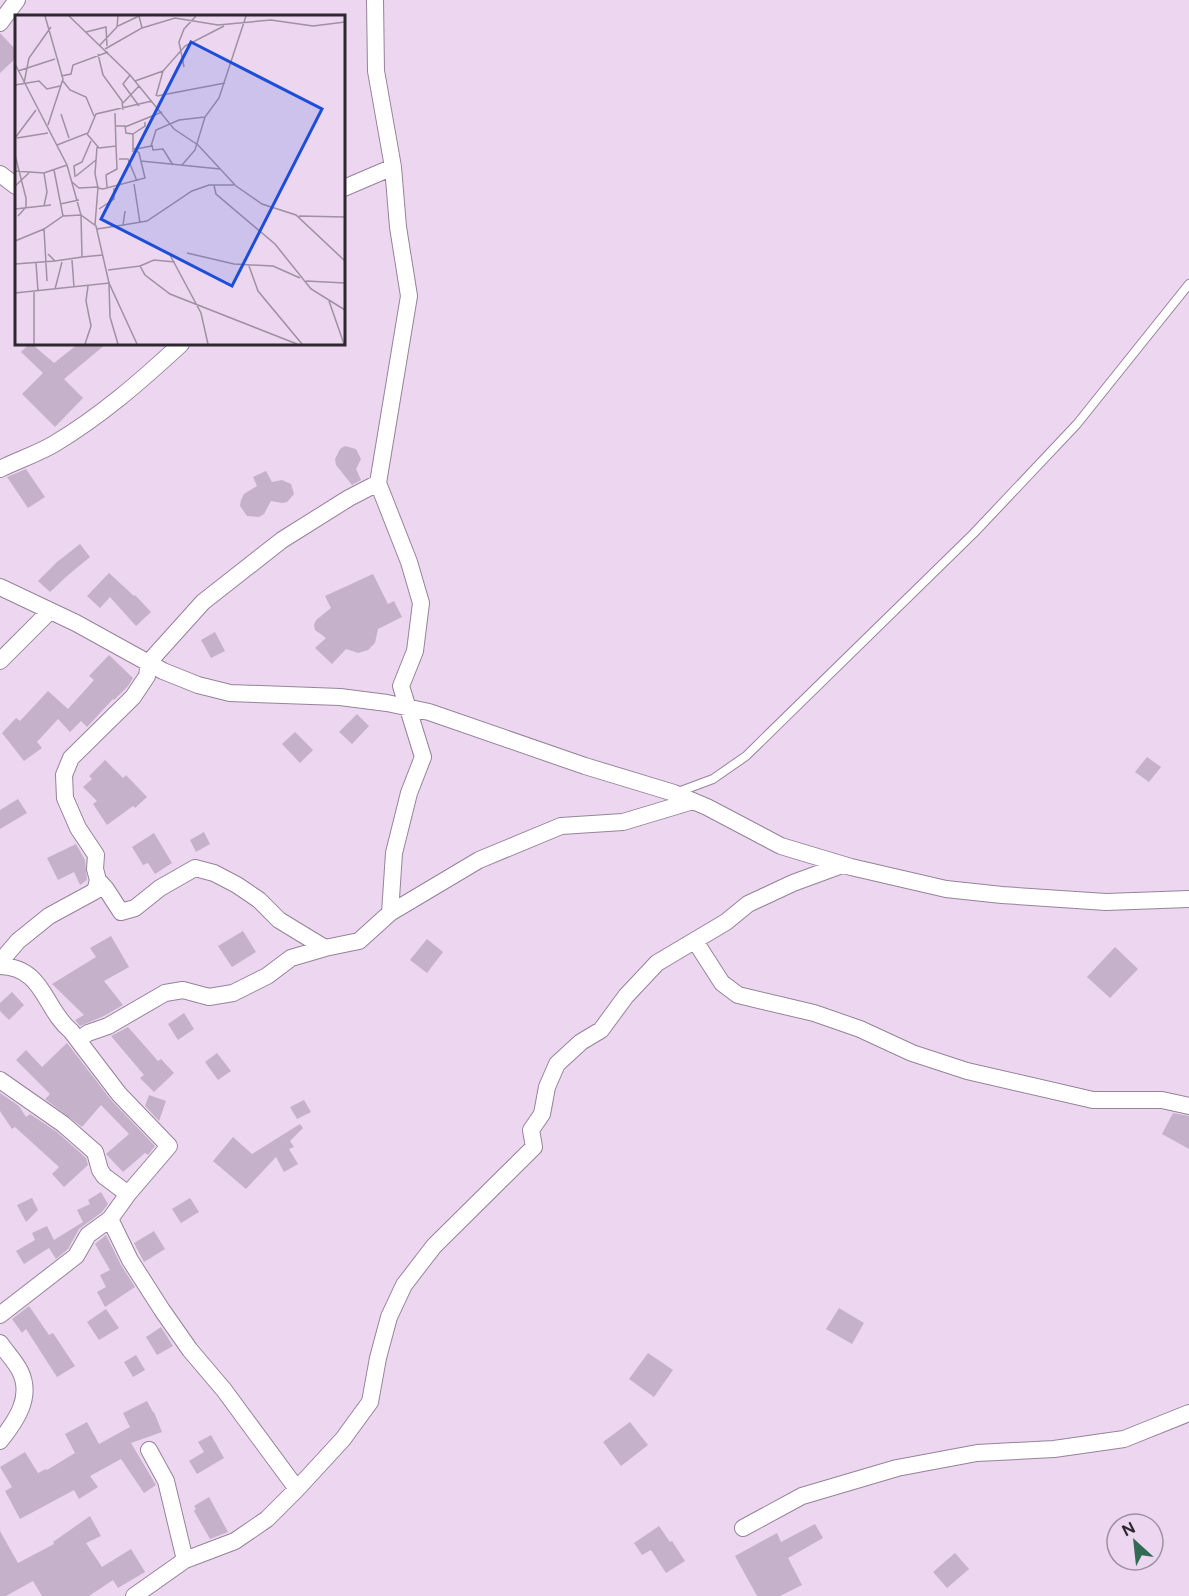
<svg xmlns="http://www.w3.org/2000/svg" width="1189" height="1596" font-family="Figtree,sans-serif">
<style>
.building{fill:#c6b1ca}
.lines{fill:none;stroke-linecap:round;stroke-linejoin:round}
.service-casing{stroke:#96839a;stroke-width:10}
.minor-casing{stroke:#96839a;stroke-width:18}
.service{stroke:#fff;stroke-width:8}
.minor{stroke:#fff;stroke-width:16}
.inset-road{fill:none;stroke:#a090a3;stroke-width:1.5}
.view{fill:#1d4ed8;fill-opacity:0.15;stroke:#1d4ed8;stroke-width:3}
.inset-edge{fill:none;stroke:#2f2730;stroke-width:3}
</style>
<rect width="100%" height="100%" fill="#ecd6f0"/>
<path class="building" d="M0 33 16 50V58L0 73Z
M29 344H32L54 363 78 344H106L64 379 83 398 55 427 22 394 43 373 21 352Z
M345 446 356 449 361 459 356 469 361 480 352 485 336 465 335 459 340 449Z
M26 469 45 497 28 508 7 477Z
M266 471 272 482 282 480 291 484 294 494 287 502 282 503 271 501 264 514 259 517 247 516 240 506 241 500 244 494 257 486 253 477Z
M80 544 90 557 67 576 50 592 38 581 57 562Z
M109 573 134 596 135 595 151 612 136 626 110 597 100 608 87 596Z
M373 574 388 604 394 601 402 617 378 629 375 643 368 650 358 653 346 649 332 664 315 648 326 638 315 630 314 625 316 620 331 608 325 596Z
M215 632 225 651 211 658 201 640Z
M109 655 133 678 128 686 114 700 113 699 87 727 81 721 70 732 58 719 37 742 42 748 24 761 2 733 16 718 20 721 48 691 68 709 94 680 89 676Z
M357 714 369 726 352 744 339 732Z
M295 732 313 750 300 763 282 744Z
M1147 757 1161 767 1149 782 1135 772Z
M105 760 123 778 126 775 147 797 135 808 133 806 107 825 93 804 97 801 83 787 92 779 89 776Z
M18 799 27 813 0 829V810Z
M204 832 210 844 196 852 190 840Z
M154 833 172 863 155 874 148 863 143 865 132 847Z
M76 844 85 860 87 880 80 885 74 872 58 880 47 858Z
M243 931 256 952 232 967 218 946Z
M111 936 129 967 104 981 123 1005 104 1016 80 1026 75 1020 84 1015 52 984 96 957 90 948Z
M427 939 443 952 427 973 410 960Z
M1115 947 1138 969 1110 998 1087 977Z
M12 992 24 1005 9 1020 0 1011V1003Z
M184 1013 194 1029 178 1040 168 1024Z
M128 1027 158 1061 161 1059 174 1073 154 1092 140 1078 144 1075 111 1036Z
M67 1043 111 1100 155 1146 148 1155 145 1153 123 1172 106 1154 129 1134 101 1105 82 1127 45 1099 50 1094 16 1060 26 1050 42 1067Z
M217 1053 231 1071 218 1080 205 1062Z
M0 1093 19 1106 26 1117 30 1114 57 1132 86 1158 88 1165 64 1187 52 1174 59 1167 15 1127 12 1129 0 1111Z
M149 1095 166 1101 159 1121 145 1106Z
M304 1100 311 1112 297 1119 290 1107Z
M1173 1113 1189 1116V1149L1162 1134Z
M300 1124 303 1128 290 1141 294 1147 289 1149 298 1164 284 1172 276 1157 246 1189 213 1161 233 1137 252 1154Z
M101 1192 108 1204 102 1212 79 1229 68 1249 56 1259 49 1248 24 1264 16 1251 35 1240 32 1233 47 1226 54 1240 83 1222 77 1210 90 1204 88 1200Z
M32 1198 38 1210 26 1222 17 1205Z
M190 1198 199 1212 181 1223 172 1209Z
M154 1231 165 1249 144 1262 134 1243Z
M106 1235 121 1265 135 1287 105 1307 97 1292 106 1287 100 1275 110 1270 95 1244Z
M29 1306 49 1335 53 1333 75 1366 57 1377 26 1329 22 1333 12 1319Z
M839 1308 864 1323 852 1344 826 1329Z
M106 1309 119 1328 99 1340 87 1322Z
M161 1327 173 1346 157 1355 146 1337Z
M648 1353 673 1370 654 1397 629 1379Z
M136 1355 145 1370 133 1377 124 1362Z
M147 1401 153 1412H154L162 1432 131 1443 156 1485 144 1493 121 1459 90 1476 98 1487 79 1499 74 1490 20 1519 5 1491 12 1487 0 1467 25 1452 38 1473 46 1469 47 1470 75 1453 65 1434 87 1422 99 1444 130 1427 123 1413Z
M630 1422 648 1445 621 1466 603 1442Z
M211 1435 224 1458 197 1474 189 1461 204 1452 198 1442Z
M209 1497 228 1532 210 1539 194 1511 196 1509 194 1506Z
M90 1516 101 1536 86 1543 102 1567 131 1549 145 1572 118 1588 113 1580 89 1596H42L33 1581 6 1596H0V1531L18 1563 54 1544 53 1542Z
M815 1524 823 1538 788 1558 802 1585 780 1596H757L735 1556 777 1533 781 1542Z
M659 1526 670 1542 672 1541 685 1561 666 1573 651 1550 642 1555 634 1543Z
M955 1553 969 1569 947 1588 933 1572Z"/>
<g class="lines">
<g class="service-casing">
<path id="service" d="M678 792 713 779 746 756 974 533 1077 424 1189 284"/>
</g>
<g class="minor-casing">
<path id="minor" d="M375 0 376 71 393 167 398 227 409 296 378 483 409 562 421 603 415 651 401 686 423 757 409 793 394 853 390 913
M0 23 17 0
M0 174 16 186
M344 188 393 167
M0 469C18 460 37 454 54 444 101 416 142 380 181 344
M0 587 76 623 163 671 198 685 230 693 340 697 387 703 429 712 585 766 674 793 707 807 781 846 851 867 946 889 1002 895 1106 902 1189 899
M0 661 49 612
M98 880 106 889 121 912 135 908 160 888 195 868 214 873 237 885 259 900 279 920 325 948
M695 941 722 983 738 995 814 1013 860 1029 912 1053 967 1071 1093 1100H1162L1189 1106
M0 962 18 941 49 916 95 891 98 880 95 869 96 855 78 828 65 798 64 775 71 758 133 697 147 676 149 662 203 602 282 540 349 498 378 483
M0 966C44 967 44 1009 71 1031L119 1094 169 1146 128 1194 110 1219 88 1235 76 1256 0 1315
M78 1040 88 1033 108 1026 165 993 183 990 209 997 233 993 267 976 291 958 325 948 359 941 390 913 479 860 561 826 623 822 693 801
M0 1080 63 1124 95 1152 100 1170 104 1176 128 1194
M110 1219 130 1260 162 1310 190 1350 224 1390 297 1489
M0 1343C6 1352 15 1361 20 1371 33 1397 16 1421 0 1441
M743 1528 802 1496 897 1468 977 1453 1054 1449 1124 1439 1189 1413
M185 1560 235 1541 267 1519 297 1489 343 1439 370 1402 378 1358 389 1317 404 1285 434 1246 534 1147 531 1130 542 1114 547 1087 557 1064 581 1042 601 1030 626 996 657 963 726 922 748 904 793 883 842 865
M134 1596 185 1560 166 1481 149 1450"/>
</g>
<use href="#service" class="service"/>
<use href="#minor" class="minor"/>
</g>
<g transform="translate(15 15)">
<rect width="330" height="330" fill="#ecd6f0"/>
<path class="inset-road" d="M30 1 48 64 33 110M54 1 115 60 159 114 183 130 221 171 247 189 281 200 330 246M103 11 124 1M127 13 160 3 203 10 256 5 298 11 330 7M71 17 91 12 92 31M85 30 102 12 103 1M90 34 127 13 124 1M83 39 88 60 107 86 108 95M0 49 52 150 66 200 81 211 94 268 122 329M169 52 164 27 169 14 181 1M3 56 40 44M115 60 108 69 124 91M46 61 56 59 58 50 93 37M48 66 55 75 71 82 79 101M120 66 148 56M9 68 14 43 36 12M0 70 24 66 32 74 45 71M141 81 148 56 170 31 209 11M142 81 210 68M108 88 124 71M100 98 101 131M46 99 54 123M100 111H110L111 118 118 119V137M110 112 147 97M72 119 84 133 101 131 102 154 91 160 92 172M118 119 130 111V107M0 123 21 95M2 123 33 118M42 130 73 118 81 99 137 86M137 130 138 135 148 134 158 150M82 132 80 159 83 173 88 174 130 163 124 138 119 133M121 134 136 131 141 115 164 105 190 102M0 140 11 183V192L3 201M104 144H113L122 166M126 146 205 154M167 150 180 135 190 102 204 83 231 1M39 155 48 201M0 156 29 158 52 150M29 158 32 177 29 191M61 161 81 145M60 162 59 151 67 147 76 126M57 167 64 173 83 172 80 210M119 169 125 208M199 170 201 179 260 229 296 274 330 295M0 171 14 158M45 189 64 185M0 194 36 190M84 194 99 184V173M284 201 330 202M108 210 132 206 177 176 194 170H219M29 214 32 266M82 214 108 210 110 196M0 226 29 214 48 201 66 200 67 242 40 246 33 239M172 238 219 249 258 251 285 263M155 240 186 298 193 329M67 242 88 240M57 245 59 272M21 248 23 276M0 249 40 246M125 251 139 245 160 247M234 251 243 276 287 329M93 255 125 251 130 260 155 279 282 329M291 266 330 268M40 274 47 247M19 276V329M0 278 94 268 95 302 103 329M314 286 329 329M70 329 76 311 71 286 73 271"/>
<path class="view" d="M176 27 307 94 217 271 86 204Z"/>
<rect width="330" height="330" class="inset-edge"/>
</g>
<g transform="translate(1135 1542) rotate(333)"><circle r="28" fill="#ecd6f0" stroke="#a090a3" stroke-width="1.5"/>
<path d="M0-4.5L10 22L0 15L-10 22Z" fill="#316b54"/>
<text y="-9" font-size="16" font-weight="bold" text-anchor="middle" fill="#2f2730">N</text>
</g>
</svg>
